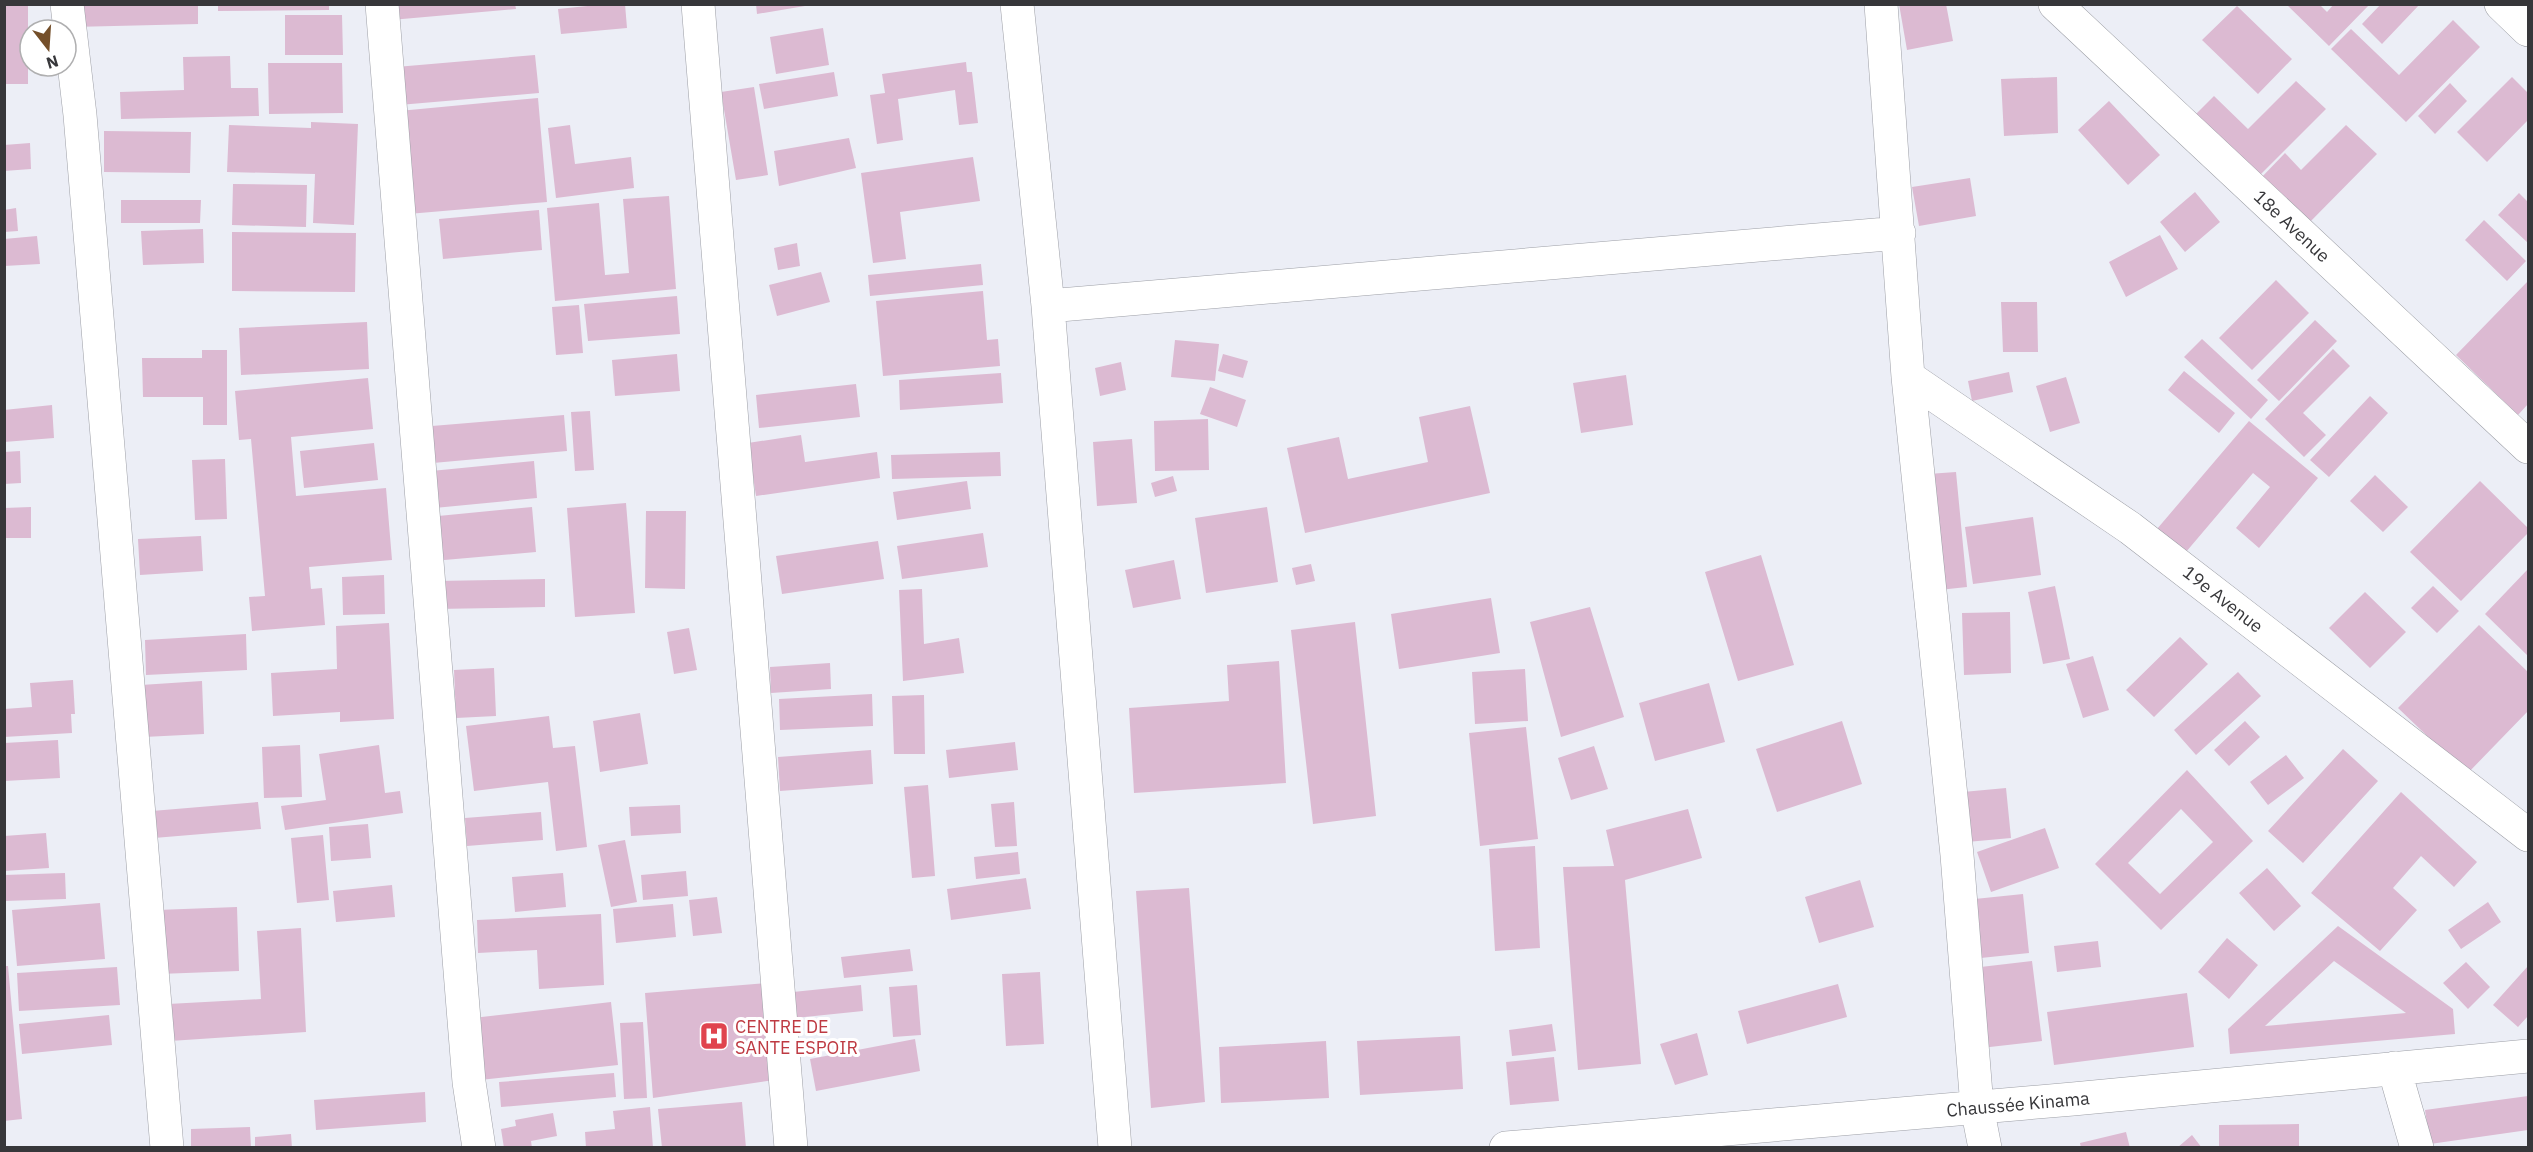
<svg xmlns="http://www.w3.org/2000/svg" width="2533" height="1152" font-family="'IBM Plex Sans',sans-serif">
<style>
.building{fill:#dcbad2;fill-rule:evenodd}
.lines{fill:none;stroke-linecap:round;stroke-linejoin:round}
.minor-casing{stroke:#9d9fa6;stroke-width:34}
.minor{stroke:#fff;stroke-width:33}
.labels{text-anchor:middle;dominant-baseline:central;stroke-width:6;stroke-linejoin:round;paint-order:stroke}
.street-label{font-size:18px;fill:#37373a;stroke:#fff}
.health-label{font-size:18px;fill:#be3a42;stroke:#fff;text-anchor:start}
</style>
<rect width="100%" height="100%" fill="#eceef6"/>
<path class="building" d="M5 4H28V84H5Z
M72 4H198V24L72 27Z
M218 4H329V10L218 11Z
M389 4H515L516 9 391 20Z
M607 4H625L627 28 561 34 558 9Z
M756 4H805V6L757 14Z
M1899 4H1946L1953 41 1907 50Z
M2286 4H2319L2327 12 2334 4H2370L2329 46Z
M2381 4H2420L2382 44 2362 24Z
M2237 6 2292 59 2258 94 2202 40Z
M285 15H342L343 55H285Z
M2453 20 2480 47 2406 122 2331 49 2351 29 2399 75Z
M823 28 829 65 776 74 770 37Z
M535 55 539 93 399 105 396 67Z
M230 56 231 88H258L259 116 121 119 120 92 184 90 183 57Z
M966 62 967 72H972L978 123 959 125 955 90 898 99 903 140 877 144 870 95 885 93 882 74Z
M268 63H342L343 113 269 114Z
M834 72 838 96 764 109 759 84Z
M2057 77 2058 133 2004 136 2001 79Z
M2512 77 2528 93V120L2487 162 2457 132Z
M2296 81 2326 109 2257 178 2194 116 2214 96 2248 129Z
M2450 83 2467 101 2435 134 2418 116Z
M754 87 768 175 736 180 721 92Z
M538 98 547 202 408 214 399 111Z
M2109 101 2160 155 2128 185 2078 130Z
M311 122 358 124 354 225 313 223 315 174 227 172 229 125 311 128Z
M570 125 575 164 631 157 634 188 556 198 548 128Z
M2346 125 2377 154 2306 226 2259 180 2285 153 2301 170Z
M104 131 191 132 190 173 104 172Z
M849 138 856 168 779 186 774 151Z
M30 143 31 169 4 171V145Z
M973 157 980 201 900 212 906 259 873 263 861 173Z
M1970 178 1976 216 1919 226 1912 187Z
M233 184 307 185 306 227 232 225Z
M2195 192 2220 222 2185 252 2160 222Z
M2519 193 2528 202V243L2498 215Z
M669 196 676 289 555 301 547 208 599 203 605 275 629 273 623 199Z
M121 200H201L200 223H121Z
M16 208 18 231 4 232V210Z
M539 210 542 250 443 259 439 219Z
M2484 220 2526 261 2507 281 2465 240Z
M203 229 204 263 143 265 141 231Z
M232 232 356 233 355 292 232 291Z
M2160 235 2178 269 2126 297 2109 262Z
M37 236 40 264 4 266V239Z
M797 243 800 266 778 270 774 248Z
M981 264 983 285 870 296 868 275Z
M821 272 830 302 777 316 769 285Z
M2276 280 2309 313 2252 370 2219 338Z
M2528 281V404L2518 415 2456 355Z
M983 291 987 340 998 339 1000 366 883 376 876 301Z
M677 296 680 334 588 341 584 304Z
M2001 302H2037L2038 352H2003Z
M579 305 583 353 556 355 552 307Z
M2315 320 2337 341 2279 401 2257 380Z
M367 322 369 369 241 375 239 328Z
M2202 339 2268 400 2251 419 2184 357Z
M1175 340 1219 344 1215 381 1171 377Z
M2333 349 2350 366 2303 413 2326 435 2304 457 2265 419Z
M202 350H227V425H203V397H143L142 358H202Z
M677 354 680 391 615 396 612 360Z
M1223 354 1248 361 1243 378 1218 371Z
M1121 362 1126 390 1100 396 1095 368Z
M2184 371 2235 413 2219 433 2168 390Z
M2009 372 2013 392 1972 401 1968 381Z
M1001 373 1003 403 900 410 899 380Z
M1626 375 1633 425 1581 433 1573 383Z
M2066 377 2080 423 2050 432 2036 386Z
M368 378 373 429 291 437 296 496 386 488 392 560 309 567 311 589 322 588 325 625 252 631 249 597 265 596 251 439 239 440 235 391Z
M856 384 860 417 759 428 756 395Z
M1210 387 1246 400 1237 427 1200 414Z
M2370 396 2388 413 2329 477 2310 460Z
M52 405 54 438 4 442V410Z
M1470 406 1490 493 1305 533 1287 448 1339 437 1348 479 1428 462 1419 417Z
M590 411 594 470 575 471 571 412Z
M564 415 567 451 422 464 420 427Z
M1208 419 1209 470 1155 471 1154 421Z
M2249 421 2318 478 2259 548 2236 528 2270 487 2253 473 2186 552 2157 529Z
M801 435 805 462 877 452 880 478 756 496 748 443Z
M1132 439 1137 503 1097 506 1093 442Z
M374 443 378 480 304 488 300 451Z
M20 451 21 483 4 484V452Z
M1000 452 1001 476 892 479 891 455Z
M225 459 227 519 195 520 192 460Z
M534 461 537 498 424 509 421 472Z
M1956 472 1967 587 1939 590 1928 474Z
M2375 475 2408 507 2383 532 2350 501Z
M1173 476 1177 491 1155 497 1151 483Z
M967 481 971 509 897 520 893 492Z
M2480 481 2528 528V533L2461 601 2410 552Z
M626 503 635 613 575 617 567 508Z
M31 507V538H4V508Z
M532 507 536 552 433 561 428 517Z
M1267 507 1278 582 1206 593 1195 518Z
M646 511H686L685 589 645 588Z
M2033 517 2041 575 1973 584 1965 527Z
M983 533 988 567 902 579 897 546Z
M201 536 203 571 140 575 138 539Z
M878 541 884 579 782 594 776 556Z
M1761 555 1794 665 1738 681 1705 572Z
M1174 560 1181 599 1133 608 1125 570Z
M1311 564 1315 581 1296 585 1292 568Z
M2528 569V656L2485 614Z
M384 575 385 614 343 615 342 577Z
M545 579V607L436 609V581Z
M2055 586 2070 659 2043 664 2028 592Z
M2433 586 2459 611 2437 633 2411 608Z
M922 589 924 644 959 638 964 673 903 681 899 590Z
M2365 592 2406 632 2370 668 2329 628Z
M1491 598 1500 653 1399 669 1391 614Z
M1590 607 1624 717 1561 737 1530 622Z
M2010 612 2011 673 1964 675 1962 613Z
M1355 622 1376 816 1313 824 1291 630Z
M389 623 394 719 340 722V712L273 716 271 673 337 669 336 626Z
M2479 625 2528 672V711L2467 774 2398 708Z
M689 628 697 670 674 674 667 632Z
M246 634 247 670 146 675 145 640Z
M2180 637 2208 664 2154 717 2126 690Z
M2093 656 2109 710 2083 718 2066 664Z
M1279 661 1286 783 1134 793 1129 708 1229 701 1227 665Z
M830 663 831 689 771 693 770 667Z
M494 668 496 716 456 718 454 670Z
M1525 669 1528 721 1475 724 1472 672Z
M2238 672 2261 696 2196 755 2174 730Z
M73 680 75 714H71L72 733 4 737V709L32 707 30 683Z
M202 681 204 734 144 737 141 685Z
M1709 683 1725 742 1655 761 1639 703Z
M872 694 873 726 780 730 779 699Z
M924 695 925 754H894L892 696Z
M640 713 648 764 600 772 593 721Z
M549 716 553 748 575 746 587 847 556 851 548 782 474 791 466 726Z
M1842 721 1862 784 1777 812 1756 749Z
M2245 721 2260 737 2229 766 2214 750Z
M1526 727 1538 839 1480 846 1469 733Z
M58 740 60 778 4 781V743Z
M1015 742 1018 770 949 778 946 750Z
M300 745 302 797 264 798 262 747Z
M379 745 385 793 400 791 403 813 285 830 281 806 326 800 319 754Z
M1594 746 1608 789 1571 800 1558 758Z
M2343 749 2378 781 2303 863 2268 831Z
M871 750 873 784 780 791 778 757Z
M2286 755 2304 778 2268 805 2250 782Z
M2187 770 2253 841 2161 930 2095 864ZM2181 809 2213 842 2160 894 2128 863Z
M928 785 935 876 912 878 904 787Z
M2006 788 2011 838 1967 842 1963 792Z
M2401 792 2477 862 2454 887 2421 856 2393 888 2417 910 2380 951 2311 893Z
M258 802 261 829 154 838 152 811Z
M1014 802 1017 846 995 847 991 804Z
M680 805 681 833 631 836 629 807Z
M1688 809 1702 858 1625 880 1641 1064 1578 1070 1563 867 1614 866 1606 830Z
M541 812 543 840 467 846 465 818Z
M368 824 371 858 331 861 329 827Z
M2045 828 2059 868 1991 892 1977 852Z
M46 833 49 868 4 871V836Z
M323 835 329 900 297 903 291 838Z
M625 840 637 902 611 907 598 845Z
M1535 846 1540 948 1495 951 1489 849Z
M1018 852 1020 874 976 879 974 857Z
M2267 868 2301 906 2274 931 2239 893Z
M686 871 688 896 643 900 641 875Z
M65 873 66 899 4 901V875Z
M563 873 566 907 515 912 512 877Z
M1026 878 1031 909 951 920 947 889Z
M1860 880 1874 927 1819 943 1805 897Z
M392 885 395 917 336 922 333 891Z
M1189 888 1205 1102 1151 1108 1136 891Z
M2023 894 2029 953 1971 959 1965 900Z
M717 897 722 933 693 936 689 900Z
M2488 902 2501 922 2461 949 2448 930Z
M100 903 105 959 17 966 12 910Z
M673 904 676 937 616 943 613 909Z
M237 907 239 971 159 974 157 910Z
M601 914 604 985 539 989 537 950 478 953 477 920Z
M2338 926 2453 1009 2455 1034 2230 1054 2228 1029ZM2334 961 2406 1013 2265 1026Z
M301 928 306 1032 170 1041 168 1004 261 999 257 931Z
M2227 938 2258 965 2229 999 2198 972Z
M2098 941 2101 967 2057 972 2054 946Z
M910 949 913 971 844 978 841 957Z
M2032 961 2042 1041 1981 1048 1972 968Z
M2466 962 2490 987 2468 1009 2443 983Z
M4 966H8L22 1119 4 1121Z
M2528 966V1016L2518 1027 2493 1005Z
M117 967 120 1005 19 1011 17 973Z
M1040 972 1044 1044 1006 1046 1002 974Z
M778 982 781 1079 653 1098 645 993Z
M1838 984 1847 1017 1747 1044 1738 1011Z
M861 985 863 1011 795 1018 793 992Z
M917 985 921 1035 893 1037 889 987Z
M2187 993 2194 1047 2054 1065 2047 1012Z
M611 1002 618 1065 480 1080 473 1018Z
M109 1015 112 1045 22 1054 19 1024Z
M643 1022 647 1098 624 1099 620 1023Z
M1552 1024 1556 1051 1512 1056 1509 1030Z
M1697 1033 1708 1075 1675 1085 1660 1044Z
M1460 1036 1463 1089 1360 1095 1357 1041Z
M915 1039 920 1071 816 1091 810 1059Z
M1326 1041 1329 1098 1221 1103 1219 1047Z
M1554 1057 1559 1101 1510 1105 1506 1062Z
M614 1073 616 1097 501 1107 499 1082Z
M425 1092 426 1122 316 1130 314 1100Z
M2528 1096V1130L2430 1144 2425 1110Z
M742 1102 746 1148H662L658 1109Z
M650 1107 653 1148H586L585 1132 615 1129 613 1111Z
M553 1113 557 1136 531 1141 532 1148H504L501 1129 516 1126 515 1120Z
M2299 1124V1148H2219V1125Z
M250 1127 251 1148H191V1129Z
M2126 1132 2130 1148H2081L2080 1143Z
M291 1134 292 1148H255V1137Z
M2192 1135 2202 1148H2177Z"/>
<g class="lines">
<g class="minor-casing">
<path id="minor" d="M67 4 80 115 167 1148
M382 4 469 1082 479 1148
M698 4 791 1148
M1017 4 1048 306 1115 1148
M1881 4 1908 377 1957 855 1977 1107 1985 1148
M2055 4 2528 447
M2501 4 2528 30
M1048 306 1899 233
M1908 377 2130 528 2528 835
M2394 1068 2417 1148
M1506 1148 2073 1099 2528 1056"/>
</g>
<use href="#minor" class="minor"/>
</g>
<defs>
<g id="hospital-square" transform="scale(1.5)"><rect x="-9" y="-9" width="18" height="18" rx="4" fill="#e0444e" stroke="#fff"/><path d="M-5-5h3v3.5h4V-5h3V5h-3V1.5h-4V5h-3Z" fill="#fff"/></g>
</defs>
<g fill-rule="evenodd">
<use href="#hospital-square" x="714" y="1036"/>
</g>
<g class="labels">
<g class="street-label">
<text transform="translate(2292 226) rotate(43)">18e Avenue</text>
<text transform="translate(2223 599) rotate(38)">19e Avenue</text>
<text transform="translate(2018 1104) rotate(-5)">Chaussée Kinama</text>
</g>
<g class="health-label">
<text x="735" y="1026">CENTRE DE<tspan x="735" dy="21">SANTE ESPOIR</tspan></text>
</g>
</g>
<rect width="2533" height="1152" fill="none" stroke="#37373a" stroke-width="12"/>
<g transform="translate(48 48) rotate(163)"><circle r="28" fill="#ffffff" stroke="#afafb0" stroke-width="1.5"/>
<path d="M0-4.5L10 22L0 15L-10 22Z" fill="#744f2a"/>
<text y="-9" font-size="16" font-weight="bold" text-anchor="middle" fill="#37373a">N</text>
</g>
</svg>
